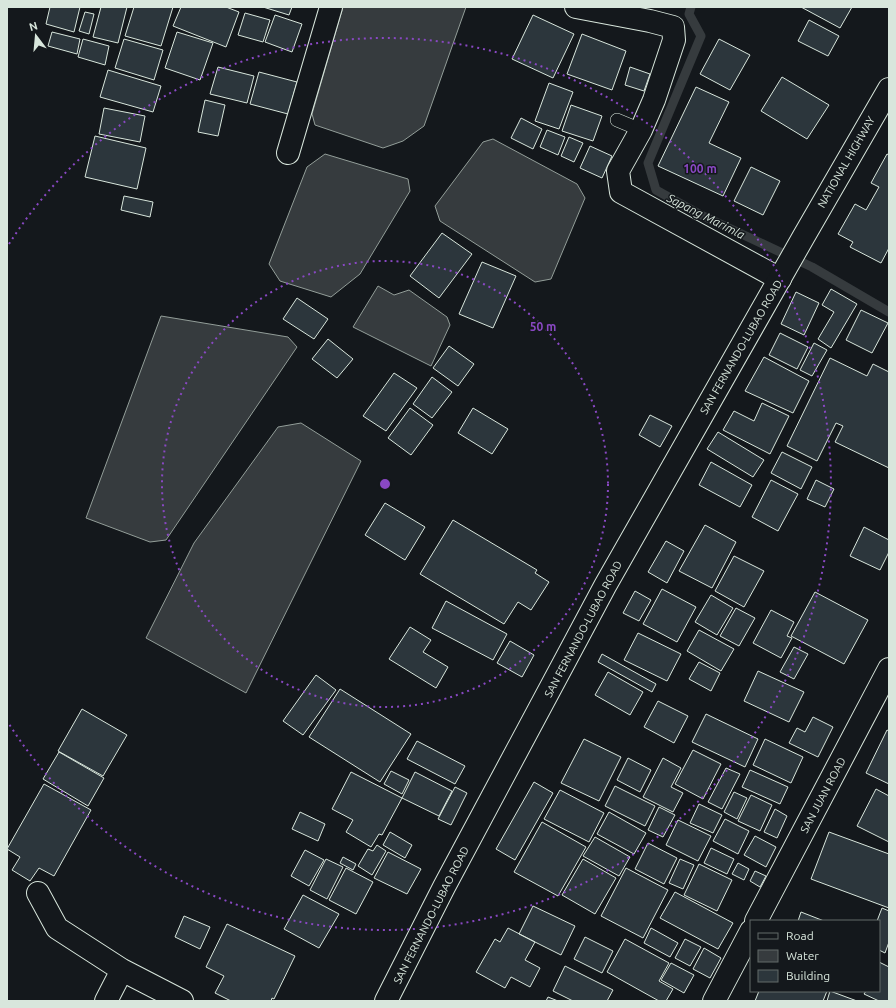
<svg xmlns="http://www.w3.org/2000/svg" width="896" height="1008" font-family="Ubuntu,sans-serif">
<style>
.water{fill:#363b3e;stroke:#939e99}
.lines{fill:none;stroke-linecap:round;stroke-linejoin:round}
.stream{stroke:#363b3e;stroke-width:9}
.building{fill:#2c363c;stroke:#d8e6dc}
.lane-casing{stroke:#d8e6dc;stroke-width:14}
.street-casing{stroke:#d8e6dc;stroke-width:24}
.secondary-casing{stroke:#d8e6dc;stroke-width:24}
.lane{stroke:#14181c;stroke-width:13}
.street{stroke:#14181c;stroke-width:22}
.secondary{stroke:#14181c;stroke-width:22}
.ring{fill:none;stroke:#8948c3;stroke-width:2;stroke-dasharray:2 4}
.labels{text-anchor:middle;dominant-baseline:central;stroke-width:3;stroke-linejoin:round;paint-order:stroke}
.street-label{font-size:11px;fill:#d8e6dc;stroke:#14181c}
.water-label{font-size:12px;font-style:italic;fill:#d8e6dc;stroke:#14181c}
.centre{fill:#8948c3;stroke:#14181c;stroke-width:2}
.ring-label{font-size:12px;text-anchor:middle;font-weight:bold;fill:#8948c3;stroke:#14181c;stroke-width:3;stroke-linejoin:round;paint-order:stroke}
</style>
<rect width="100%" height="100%" fill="#14181c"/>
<path class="water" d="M343 7H466L424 126 403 141 383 148 315 125 312 114Z
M493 139 577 184 585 198 551 279 535 282 440 221 435 206 483 142Z
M325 154 408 179 410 191 360 274 331 297 280 281 269 264 307 167Z
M378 286 394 295 409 290 447 317 450 325 431 366 353 327Z
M161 316 288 337 297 347 166 540 150 542 86 518Z
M301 423 361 461 246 693 146 638 194 543 278 427Z"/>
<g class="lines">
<path class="stream" d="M691 7 689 14 701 36 648 163 656 190 699 214 812 267 889 312"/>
</g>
<path class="building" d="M50 7H80L74 32 46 24Z
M101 7H127L118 43 93 37Z
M134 7H173L161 46 125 36Z
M181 7H226L239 12 226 47 173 26Z
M263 7H292L289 15Z
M801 7H852L840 28Z
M85 12 94 14 89 34 79 31Z
M245 13 270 20 263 42 238 35Z
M275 15 302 24 292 52 265 42Z
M533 15 574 34 553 78 512 59Z
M809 20 839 36 828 56 798 41Z
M52 32 80 39 77 54 48 46Z
M177 32 213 43 200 80 165 68Z
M582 34 626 51 612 90 567 74Z
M83 39 109 46 105 65 78 57Z
M124 39 163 50 154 80 115 68Z
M719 39 750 55 730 90 700 74Z
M218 67 254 76 247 103 210 94Z
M630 67 650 74 644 91 625 85Z
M108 70 161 86 153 112 100 97Z
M259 72 297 82 288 114 250 104Z
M782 77 829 105 807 139 761 111Z
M549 83 573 92 559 129 535 121Z
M696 87 729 102 709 143 741 158 723 196 658 166Z
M205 100 225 105 218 136 198 132Z
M571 105 602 116 593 141 562 131Z
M104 108 145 116 140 142 99 134Z
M521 118 542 129 533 149 511 138Z
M547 130 565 137 558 155 540 147Z
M95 136 146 148 137 189 85 177Z
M569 137 583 143 574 162 561 156Z
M590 146 612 156 602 178 580 168Z
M887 154 889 155V248L881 263 850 247 853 242 838 234 855 204 866 210 879 187 871 183Z
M751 167 780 181 763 215 734 201Z
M124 196 153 202 150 217 121 210Z
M442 233 472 254 439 298 410 276Z
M482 262 516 276 493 328 459 314Z
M831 289 857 304 831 348 818 339 834 312 822 305Z
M796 292 819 303 804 335 781 324Z
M297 298 328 319 314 339 283 319Z
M861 310 888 323 872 353 846 340Z
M780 333 808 347 797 369 769 355Z
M328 339 353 359 337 378 312 359Z
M814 343 827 350 812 376 800 370Z
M449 346 474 364 458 386 433 368Z
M764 357 809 381 793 413 745 391Z
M830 358 867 376 873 364 889 372V468L835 442 843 426 836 423 817 461 787 446Z
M394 373 417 388 386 431 363 416Z
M432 377 452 392 432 418 413 404Z
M762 403 789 416 770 454 723 430 734 411 754 421Z
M410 408 433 425 411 455 388 438Z
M473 408 508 429 492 454 458 433Z
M650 415 672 426 660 447 639 435Z
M718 432 764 460 753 477 707 449Z
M782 452 812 467 801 489 771 473Z
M711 462 752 485 740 507 699 485Z
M771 480 798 494 778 531 752 517Z
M816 480 834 489 825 507 807 499Z
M385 503 425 527 405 560 365 535Z
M453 520 537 570 535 573 549 582 531 610 518 602 504 624 420 574Z
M705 525 736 542 712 588 679 571Z
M864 527 889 540V552L880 570 850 556Z
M666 541 684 551 667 583 648 572Z
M734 556 764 571 744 607 715 591Z
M662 589 696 607 677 642 643 624Z
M635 591 651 600 639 621 623 613Z
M815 592 868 620 844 664 791 636Z
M711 595 733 608 717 635 695 622Z
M446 601 507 634 493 660 432 628Z
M736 608 755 618 739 646 720 636Z
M771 610 794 622 787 636 792 638 781 658 753 643Z
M410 627 431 640 423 652 448 667 436 688 389 659Z
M699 630 734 649 721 671 687 651Z
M638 633 681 654 667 681 624 660Z
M510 641 534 655 522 677 497 663Z
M794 647 808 654 794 679 780 672Z
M602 654 656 684 652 692 598 662Z
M699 662 720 673 711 691 689 679Z
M758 671 804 692 789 722 744 701Z
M608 672 643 692 630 715 595 695Z
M316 675 336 690 303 735 283 721Z
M340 689 411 734 380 782 309 737Z
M658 701 688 716 674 743 644 727Z
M82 709 127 735 103 776 58 751Z
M706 714 758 739 745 767 692 742Z
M813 717 833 727 818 757 789 743 797 728 805 732Z
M887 730 889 731V784L866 773Z
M584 739 621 757 599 801 561 783Z
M765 739 803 757 791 783 753 765Z
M417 741 465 766 455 784 407 759Z
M693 750 721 764 703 799 675 784Z
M59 752 104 778 88 806 43 779Z
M628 758 651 770 640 792 617 780Z
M663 758 681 768 671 787 683 793 673 812 643 797Z
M726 768 740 774 722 809 708 802Z
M750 770 788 787 780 804 742 787Z
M391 771 409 780 402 794 384 784Z
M351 772 402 798 382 835 379 834 371 847 346 832 353 820 332 809Z
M415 772 452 791 439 816 402 798Z
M534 782 553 793 515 860 496 849Z
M44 784 91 810 54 876 39 868 30 881 12 870 20 857 7 849Z
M615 786 655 806 645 826 605 806Z
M455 787 467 793 451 825 438 819Z
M876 789 889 796V842L857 826Z
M560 790 604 813 589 842 544 819Z
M734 792 747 798 737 819 724 812Z
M751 795 772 805 760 831 738 821Z
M699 804 722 815 713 833 690 823Z
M659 807 675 815 663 837 648 830Z
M775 809 787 816 777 838 764 832Z
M300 812 325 824 318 841 292 829Z
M609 812 646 833 634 854 597 834Z
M725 819 749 831 738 854 713 841Z
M678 820 711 836 698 861 666 845Z
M542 822 586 847 558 896 514 872Z
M390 832 412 845 405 858 383 845Z
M829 832 889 854V908L811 879Z
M755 836 776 847 766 867 744 855Z
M595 837 630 857 619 876 583 856Z
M648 843 677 858 664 884 635 869Z
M377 845 386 851 372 875 358 866 368 849 373 851Z
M711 848 734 859 727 874 704 863Z
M305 850 324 860 309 886 291 876Z
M388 852 421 869 407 894 374 878Z
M343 857 356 864 353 870 340 863Z
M326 859 343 867 327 899 310 890Z
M583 859 616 878 595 914 562 895Z
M680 859 694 865 683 889 669 883Z
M738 863 749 869 744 880 732 874Z
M699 864 732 880 717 911 684 895Z
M346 868 373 882 356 914 329 900Z
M626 868 668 890 643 938 601 916Z
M755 871 766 876 760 887 750 881Z
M675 892 733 923 718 949 660 918Z
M303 895 339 914 319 948 284 929Z
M533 906 575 926 561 955 519 934Z
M882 908 889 911V942L885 953 879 950V921H877Z
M801 912 824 921H798Z
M184 916 210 927 200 949 175 937Z
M227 924 295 956 274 999 272 998 271 1001H231L215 993 224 976 206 967Z
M508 928 535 942 525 960 540 968 530 987 511 977 505 988 476 972 495 939 500 942Z
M651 928 678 943 670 957 644 943Z
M585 937 613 951 602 973 574 959Z
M625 939 669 963 659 981 673 989 666 1001H659L607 972Z
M685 939 701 947 690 966 675 958Z
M704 948 721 958 710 978 693 969Z
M879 962 889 967V1001H879L864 994 866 991H879Z
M671 963 694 975 684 993 661 980Z
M565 966 613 990 607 1001H573L553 991Z
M759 991H827L823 1001H755Z
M830 991 857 1001H827Z
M548 997 558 1001H546Z"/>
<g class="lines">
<g class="lane-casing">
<path id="lane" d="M617 120 641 130"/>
</g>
<g class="street-casing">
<path id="street" d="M576 7 650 21 673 27 674 40 654 100 641 130 618 171 621 192 780 279
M288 153 331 7
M38 893 57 928 122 970 182 1001
M106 1001 122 970"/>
</g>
<g class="secondary-casing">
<path id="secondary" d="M756 921 889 669
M386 1001 444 887 605 586 804 236 889 89
M714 1001 751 931"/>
</g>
<use href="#lane" class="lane"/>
<use href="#street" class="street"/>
<use href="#secondary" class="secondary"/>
</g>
<g class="ring">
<circle cx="385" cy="484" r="223"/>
<path d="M9 244A446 446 0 1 1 9 724"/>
</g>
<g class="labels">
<g class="street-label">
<text transform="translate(846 162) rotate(-60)">NATIONAL HIGHWAY</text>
<text transform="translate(741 347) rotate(-60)">SAN FERNANDO-LUBAO ROAD</text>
<text transform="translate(583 629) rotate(-62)">SAN FERNANDO-LUBAO ROAD</text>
<text transform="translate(823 795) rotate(-62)">SAN JUAN ROAD</text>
<text transform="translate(431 915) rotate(-63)">SAN FERNANDO-LUBAO ROAD</text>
</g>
<g class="water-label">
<text transform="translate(706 216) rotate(27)">Sapang Marimla</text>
</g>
</g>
<circle cx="385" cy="484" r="6" class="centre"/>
<g class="ring-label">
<text x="700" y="173">100 m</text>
<text x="543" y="331">50 m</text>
</g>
<rect width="896" height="1008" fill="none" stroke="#d8e6dc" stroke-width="16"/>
<rect x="750" y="920" width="130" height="72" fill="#14181c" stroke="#626a69"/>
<rect x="758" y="933" width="20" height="6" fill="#14181c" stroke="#626a69"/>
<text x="786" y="940" font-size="12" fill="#d8e6dc">Road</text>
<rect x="758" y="950" width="20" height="12" fill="#363b3e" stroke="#626a69"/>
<text x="786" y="960" font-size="12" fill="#d8e6dc">Water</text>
<rect x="758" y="970" width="20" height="12" fill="#2c363c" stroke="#626a69"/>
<text x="786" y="980" font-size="12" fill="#d8e6dc">Building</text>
<g transform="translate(36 36) rotate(344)" stroke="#14181c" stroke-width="3" paint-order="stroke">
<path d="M0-3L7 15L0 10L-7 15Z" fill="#d8e6dc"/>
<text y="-6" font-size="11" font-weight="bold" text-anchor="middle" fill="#d8e6dc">N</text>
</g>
</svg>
